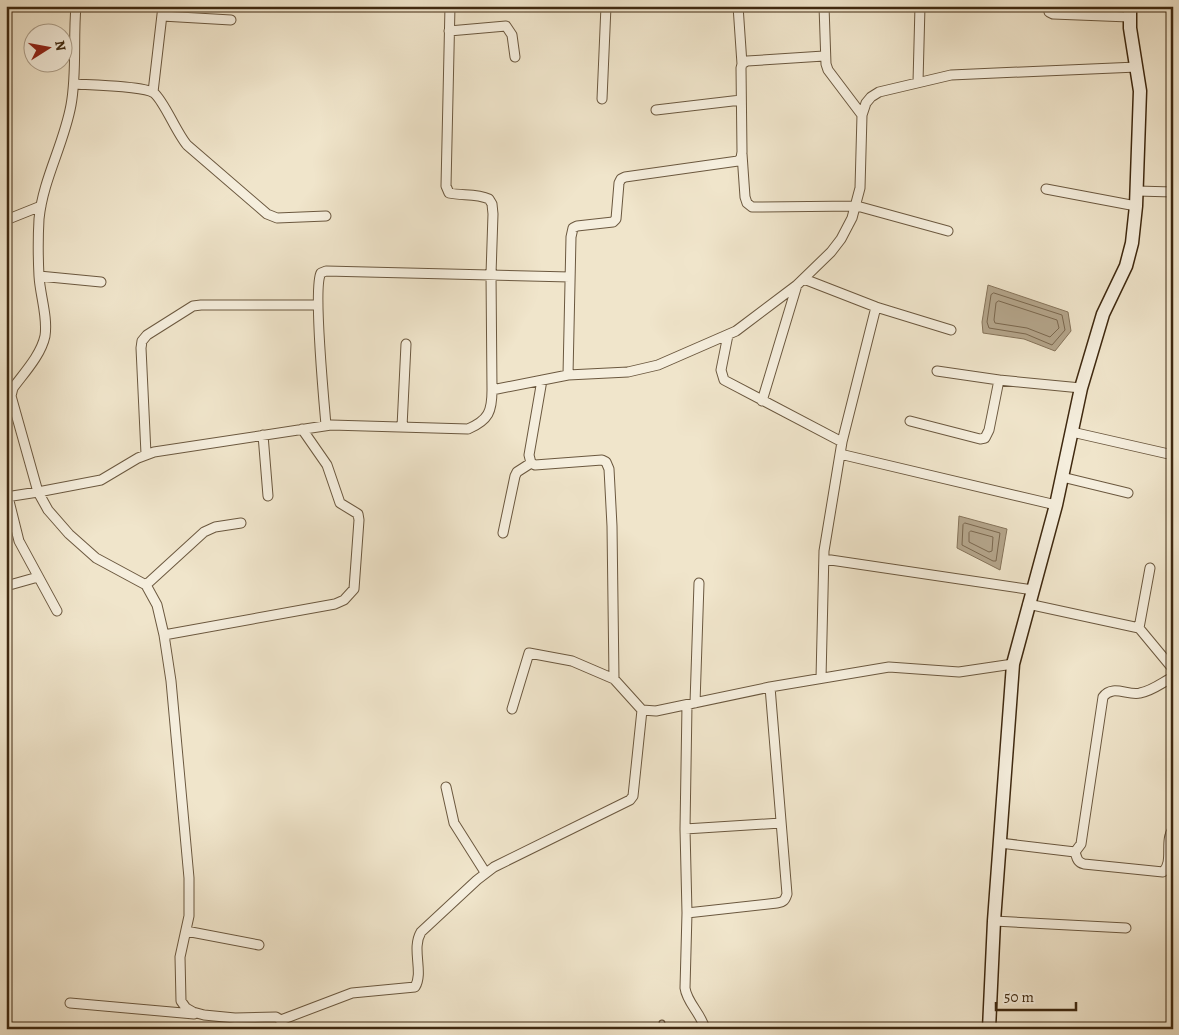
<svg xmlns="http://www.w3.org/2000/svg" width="1179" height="1035" font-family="Alegreya,serif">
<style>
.water{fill:#b4a58b;stroke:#85735a}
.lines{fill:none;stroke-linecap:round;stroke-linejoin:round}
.shore{stroke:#7a674e;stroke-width:1}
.service-casing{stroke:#6b583f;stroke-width:7}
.minor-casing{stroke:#6b583f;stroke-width:11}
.secondary-casing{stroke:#3f2910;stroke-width:15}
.service{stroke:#f5eedd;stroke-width:4.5}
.minor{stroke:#f5eedd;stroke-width:9}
.secondary{stroke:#f5eedd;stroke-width:12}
</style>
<rect width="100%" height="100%" fill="#f0e5cb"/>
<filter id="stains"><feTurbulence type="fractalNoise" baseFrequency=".004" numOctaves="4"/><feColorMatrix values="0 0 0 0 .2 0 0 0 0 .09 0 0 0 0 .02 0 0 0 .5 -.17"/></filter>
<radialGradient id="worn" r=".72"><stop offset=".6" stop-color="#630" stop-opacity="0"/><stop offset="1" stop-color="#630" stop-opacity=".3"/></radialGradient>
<path class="water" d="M988 285 1068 312 1071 331 1055 351 1024 339 983 333 982 322Z
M959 516 1007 529 1000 570 957 548Z"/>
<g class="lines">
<path class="shore" d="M994 293 1062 315 1065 330 1052 345 1026 334 989 328 987 322 991 295Z
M999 301 1057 320 1059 328 1050 337 1027 328 995 323 994 320 996 303Z
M965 523 1000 533 996 561H993L962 545 963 525Z
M971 531 993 537 992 551 989 552 969 542V533Z"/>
<g class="service-casing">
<path id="service" d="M662 1023 663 1029"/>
</g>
<g class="minor-casing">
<path id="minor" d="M76 6C73 39 77 73 71 105 64 144 43 179 39 219 38 237 38 257 39 276 40 295 48 317 45 336 41 355 24 373 13 388L11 396 38 492 48 510 69 534 96 558 146 585 157 605 164 635 171 681 189 878V916L180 957 181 1001 186 1008 193 1012 204 1015 235 1018 276 1017 281 1020 282 1029
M738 6 742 64
M824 6 826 64 828 70 862 115
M1048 6 1049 12 1053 14 1129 17
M162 16 231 20
M449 31 506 26 512 35 515 57
M918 82 920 6
M74 84C89 85 144 86 154 93 164 101 176 132 187 145L267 214 277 218 326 216
M153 92 163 6
M602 99 606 6
M656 110 741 100
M742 154 745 197 747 203 752 207 857 206 948 231
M1046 189 1136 206
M1137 191 1173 192
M6 220 41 206
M39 276 101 282
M804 279 876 307 951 330
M728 335 721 370 724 380 842 442
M937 371 999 380 1081 388
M568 375 571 237 573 228 577 226 613 222 616 219 619 183 621 179 625 177 738 161 741 158 742 152 741 68 742 64 747 61 824 56
M542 380 529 455 531 463 535 465 602 460 606 462 609 469 612 526 614 679
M492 390 568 375 628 372 658 365 736 331 797 285 831 252 841 239 852 218 860 188 862 115 866 103 871 97 879 92 951 75 1137 67
M762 401 797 285
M910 421 980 439 985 438 989 430 999 380
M326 425C324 402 313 286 321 273L326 271 570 277
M402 427 406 344
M1072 432 1173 455
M263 435 268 496
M146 454 141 348 142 341 147 335 193 306 201 305H318
M840 454 1056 505
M1062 477 1128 493
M6 497 38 492 101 480 138 458 154 452 331 425 468 429C489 420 492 411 492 390L491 274 493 214 492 204 489 199C476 193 462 196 449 193L446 186 450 6
M8 497 19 541 57 611
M503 533 515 476 517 472 531 463
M824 559 1033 590
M146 585 204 532 215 527 241 523
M6 586 38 577
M1028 604 1139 628 1173 669
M1139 628 1150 568
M164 635 335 604 344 600 354 589 359 520 358 514 340 503 327 465 302 429
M821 678 824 551 842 442 876 307
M695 703 699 583
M687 705 685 829 687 913 685 988C687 1003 701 1013 705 1029
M512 709 529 653 572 661 614 679 642 710 656 711 770 687 889 667 959 672 1013 664
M446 787 454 823 485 872
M685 829 781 823
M1000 843 1075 852 1081 844 1103 697C1112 684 1128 696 1140 693 1152 691 1163 682 1173 677
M1075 852C1077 858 1077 862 1084 864L1163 872C1174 862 1164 841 1173 829
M687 913 777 903C784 902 785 900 787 894L770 687
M994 921 1126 928
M186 931 259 945
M70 1003 194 1014
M281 1020 352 993 415 987C424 972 411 949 421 932L477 880 494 867 630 800 633 796 642 710"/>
</g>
<g class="secondary-casing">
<path id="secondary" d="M989 1029 994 921 1013 664 1056 505 1081 388 1103 314 1126 266 1132 243 1136 206 1140 91 1130 28V6"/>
</g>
<use href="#service" class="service"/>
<use href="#minor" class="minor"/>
<use href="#secondary" class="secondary"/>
</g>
<rect width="1179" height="1035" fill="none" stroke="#f0e5cb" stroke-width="25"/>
<rect x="8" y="8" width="1164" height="1020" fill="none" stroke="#3f2910" stroke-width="2.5"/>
<rect x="12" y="12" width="1154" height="1010" fill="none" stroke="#3f2910"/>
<g transform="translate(48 48) rotate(79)"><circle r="24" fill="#f5eedd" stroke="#ac9f8b"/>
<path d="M0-4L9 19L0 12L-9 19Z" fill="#8f2418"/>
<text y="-8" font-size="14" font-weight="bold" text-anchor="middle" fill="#3f2910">N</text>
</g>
<path d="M996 1002v8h80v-8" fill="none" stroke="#3f2910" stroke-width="2.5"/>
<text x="1004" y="1002" font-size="15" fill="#3f2910" stroke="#f5eedd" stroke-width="4" paint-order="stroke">50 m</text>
<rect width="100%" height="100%" filter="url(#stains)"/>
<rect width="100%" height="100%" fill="url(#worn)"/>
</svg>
